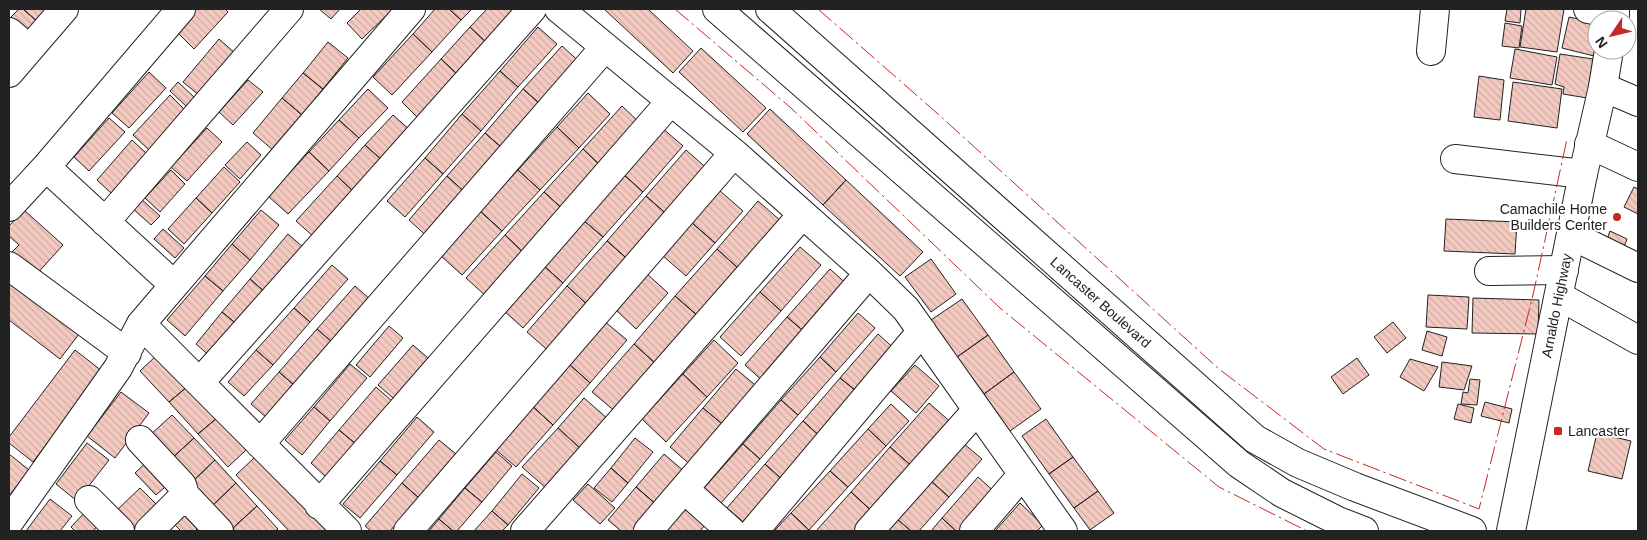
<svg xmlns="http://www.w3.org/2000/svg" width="1647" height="540" font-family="Arial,sans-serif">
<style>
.building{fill:url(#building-back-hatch);stroke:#222}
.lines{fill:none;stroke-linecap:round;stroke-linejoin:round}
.minor-casing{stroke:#222;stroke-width:30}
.major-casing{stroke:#222;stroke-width:30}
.minor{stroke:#fff;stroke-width:28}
.major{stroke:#fff;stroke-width:28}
.power{stroke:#c62828;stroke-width:1;stroke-dasharray:18 4 2.5 4;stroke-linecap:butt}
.poi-dot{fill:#c62828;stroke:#fff;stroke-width:2}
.labels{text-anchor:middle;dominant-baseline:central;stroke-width:4;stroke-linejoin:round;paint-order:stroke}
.poi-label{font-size:14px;fill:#222;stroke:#fff;text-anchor:end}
.street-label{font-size:14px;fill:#222;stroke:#fff}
</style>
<defs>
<pattern id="building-back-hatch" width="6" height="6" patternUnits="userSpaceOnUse" patternTransform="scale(1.25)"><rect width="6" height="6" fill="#f3c9c0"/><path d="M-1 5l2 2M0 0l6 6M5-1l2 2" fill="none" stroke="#d0aca5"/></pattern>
</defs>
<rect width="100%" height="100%" fill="#fff"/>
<path class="building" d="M19 9H23L38 22 29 33 11 17Z
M23 9H46L48 11 38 22Z
M194 9H225L228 12 194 49 175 30Z
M319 9H340L331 19Z
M361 9H393L362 39 347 23Z
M435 9H449L461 20 432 52 413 34Z
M449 9H472L461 20Z
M487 9H514L488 44 470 27Z
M604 9H648L693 51 673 73Z
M1507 9H1521L1520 23 1505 21Z
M1526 9H1564L1557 52 1520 47Z
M1569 17 1597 23V45L1594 56 1562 48Z
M1505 23 1522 26 1519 48 1502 46Z
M470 27 488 44 459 76 441 59Z
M538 27 557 44 518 87 500 71Z
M413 34 432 52 392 95 373 77Z
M219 39 235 53 200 96 183 82Z
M328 42 348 58 323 89 303 73Z
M562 46 584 66 546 109 523 89Z
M701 48 766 108 743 132 679 72Z
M1515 49 1557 57 1552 85 1510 78Z
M1560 54 1593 59 1587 98 1563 94 1564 87 1555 84Z
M441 59 459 76 419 119 402 102Z
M500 71 518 87 481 131 462 114Z
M149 72 166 88 129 128 112 113Z
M303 73 323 89 302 115 282 98Z
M1479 76 1504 80 1500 120 1474 117Z
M248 80 263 92 233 125 219 112Z
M178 82 195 98 187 107 170 91Z
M1513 82 1562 89 1557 128 1508 121Z
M368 89 388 108 359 138 339 120Z
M523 89 546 109 508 153 485 133Z
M588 93 610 114 579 148 557 127Z
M170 95 185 110 149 150 133 135Z
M282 98 302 115 273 150 253 133Z
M622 106 642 125 603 168 583 149Z
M770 109 846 180 823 205 747 134Z
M462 114 481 131 443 174 425 158Z
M393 115 411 131 383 161 365 145Z
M109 118 125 132 89 171 74 157Z
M339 120 359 138 329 171 309 152Z
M557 127 579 148 540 190 518 170Z
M661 127 683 146 643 192 622 173Z
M207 128 222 142 187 181 171 167Z
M485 133 508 153 470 197 447 176Z
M132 140 147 154 111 193 97 180Z
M247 142 261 155 240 179 225 165Z
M365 145 383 161 355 193 337 176Z
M583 149 603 168 565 211 544 192Z
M686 150 711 172 671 218 646 196Z
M309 152 329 171 288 214 268 196Z
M425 158 443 174 405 217 387 201Z
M224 167 240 182 212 213 196 198Z
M171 170 185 184 160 212 145 198Z
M518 170 540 190 502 231 480 211Z
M622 173 643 192 603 237 582 219Z
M337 176 355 193 314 237 296 221Z
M447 176 470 197 431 240 409 220Z
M846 180 923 252 900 276 823 205Z
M1634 187 1638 189V214L1624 207Z
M719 190 743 211 715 243 691 222Z
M544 192 565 211 525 254 505 235Z
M646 196 671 218 632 263 607 241Z
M140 198 160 216 151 225 132 208Z
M196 198 212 213 184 244 168 229Z
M758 201 782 222 740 270 717 249Z
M24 210 63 245 35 276 11 253 19 245 9 236V226Z
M261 210 279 225 250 260 232 244Z
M480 211 502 231 462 275 440 255Z
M582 219 603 237 563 283 542 264Z
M1446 219 1517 222 1515 254 1444 251Z
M691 222 715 243 686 276 662 255Z
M163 229 184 248 175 258 154 239Z
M1610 231 1627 239 1623 250 1606 242Z
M288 234 304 248 266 293 250 279Z
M505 235 525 254 487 297 466 278Z
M607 241 632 263 592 309 567 286Z
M232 244 250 260 223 291 205 276Z
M800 247 821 265 781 311 760 292Z
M717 249 740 270 699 317 675 296Z
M931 259 956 294 931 312 905 277Z
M542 264 563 283 523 328 502 309Z
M332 265 348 279 310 322 294 308Z
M830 269 850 287 808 335 787 317Z
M646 273 668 293 636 329 615 309Z
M205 276 223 291 185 336 167 320Z
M250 279 266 293 239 326 222 312Z
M9 280 79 334 60 359 9 320Z
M355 286 371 300 333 343 317 329Z
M567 286 592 309 552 354 527 332Z
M760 292 781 311 741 356 720 337Z
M1428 295 1469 297 1467 329 1426 327Z
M675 296 699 317 657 365 634 344Z
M1473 298 1539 300 1538 334 1472 333Z
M962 299 988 335 957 357 931 320Z
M294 308 310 322 273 365 256 350Z
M222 312 239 326 212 358 196 344Z
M858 313 875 328 836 372 820 357Z
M787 317 808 335 765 383 745 365Z
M604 321 627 340 590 383 568 363Z
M1393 322 1406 338 1387 353 1374 337Z
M389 326 403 338 370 377 356 365Z
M317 329 333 343 295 386 279 372Z
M1427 331 1447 337 1442 356 1422 350Z
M878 334 898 352 861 395 840 378Z
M988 335 1014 372 984 394 957 357Z
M714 340 738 363 707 397 683 374Z
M634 344 657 365 616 412 592 392Z
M413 345 428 358 393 398 378 385Z
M75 350 102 371 33 462 9 443V437Z
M256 350 273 365 244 396 228 382Z
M158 354 188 386 169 402 140 371Z
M820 357 836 372 798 415 781 400Z
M1357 358 1369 375 1343 394 1331 377Z
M1410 359 1438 367 1424 391 1400 377Z
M1442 362 1472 366 1464 390 1439 387Z
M568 363 590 383 553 425 531 405Z
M350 364 367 378 330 421 314 407Z
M915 365 939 386 916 413 891 391Z
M736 369 760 389 727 428 703 408Z
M279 372 295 386 267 418 251 404Z
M1014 372 1041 409 1010 431 984 394Z
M683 374 707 397 666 442 642 419Z
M840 378 861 395 823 439 803 421Z
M1470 379 1480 380 1477 405 1461 404 1463 392 1468 393Z
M188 386 217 418 198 434 169 402Z
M376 387 392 401 356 444 339 430Z
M121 392 149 413 115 458 87 436Z
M584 398 608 419 581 449 558 428Z
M781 400 798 415 760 459 743 444Z
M1485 402 1512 409 1509 423 1481 416Z
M929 403 954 425 915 469 890 447Z
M891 404 909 421 886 446 868 429Z
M1458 404 1474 408 1471 423 1454 419Z
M531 405 553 425 516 467 494 448Z
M314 407 330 421 302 455 285 440Z
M703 408 727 428 693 467 670 447Z
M172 415 194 438 170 460 148 437Z
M417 417 434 432 397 475 380 461Z
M217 418 246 450 228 467 198 434Z
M1046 419 1073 457 1049 474 1022 436Z
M803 421 823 439 785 482 765 464Z
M558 428 581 449 546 488 522 467Z
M868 429 886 446 848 487 830 471Z
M339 430 356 444 327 478 311 463Z
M1597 433 1631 441 1622 479 1588 471Z
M194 438 215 460 191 483 170 460Z
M635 438 653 452 628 483 611 468Z
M439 440 456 454 419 498 402 483Z
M87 443 109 460 77 501 56 484Z
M963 443 982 459 949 497 930 480Z
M743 444 760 459 721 503 704 488Z
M890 447 915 469 875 514 851 492Z
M496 452 512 466 482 502 465 488Z
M9 454 29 470 9 496Z
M664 454 685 472 657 505 636 487Z
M152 457 173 480 156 495 135 473Z
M255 457 327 531H289L236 475Z
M1073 457 1098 491 1074 508 1049 474Z
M215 460 236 483 212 506 191 483Z
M380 461 397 475 360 518 343 504Z
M765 464 785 482 747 525 727 508Z
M611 468 628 483 612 502 594 488Z
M830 471 848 487 809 530 791 513Z
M522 474 539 488 508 525 492 511Z
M978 477 997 494 965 531H956L942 518Z
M930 480 949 497 919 531H911L897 519Z
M236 483 257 506 233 528 212 506Z
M402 483 419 498 390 531H371L365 526Z
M588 484 615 508 600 524 573 500Z
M636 487 657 505 634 531H621L608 520Z
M140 488 157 505 134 527 117 510Z
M465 488 482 502 457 531H453L439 519Z
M1098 491 1114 513 1090 530 1074 508Z
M851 492 875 514 860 531H816Z
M690 498 712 517 700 531H661Z
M50 499 72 516 60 531H26Z
M1020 503 1043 525 1037 531H995Z
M257 506 278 529 275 531H235L233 528Z
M88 509 102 521 93 531H75L71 527Z
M492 511 508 525 502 531H474Z
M181 512 197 529 195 531H181L171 521Z
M791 513 809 530 808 531H774Z
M942 518 956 531H931Z
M439 519 453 531H429Z
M897 519 911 531H886Z"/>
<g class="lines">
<g class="minor-casing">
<path id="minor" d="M559 9 734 153 869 273 906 309 1063 531
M1588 9 1615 14
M9 32 29 49
M1431 51 1435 9
M9 73 64 9
M1603 87 1638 102
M1589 144 1638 167
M1455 159 1583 174
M46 167 174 285
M9 207 46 167 181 9
M105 222 289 9
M1571 235 1638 268
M9 266 127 353
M1489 271 1564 270
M1559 296 1638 340
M141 324 347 531
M200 382 532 9
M140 440 182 485 185 495 219 531
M260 444 605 47
M684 489 731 531
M89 500 120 531
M319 505 671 101
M9 522 118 368 141 324 411 9
M149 531 185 495
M408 531 734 153
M525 531 802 215
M648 531 869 273
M754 531 922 331
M869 531 977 410
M974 531 1023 474"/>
</g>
<g class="major-casing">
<g id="major">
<path d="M717 9 1239 464 1282 493 1338 521 1364 531"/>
<path id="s1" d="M770 9 1255 439 1298 463 1355 487 1472 531"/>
<path d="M1614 20 1615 9"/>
<path id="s2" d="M1511 531 1583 174 1603 87 1609 50"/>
</g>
</g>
<use href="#minor" class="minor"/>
<use href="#major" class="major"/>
<path class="power" d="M675 9 791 108 1000 308 1219 487 1307 531
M818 9 938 114 1219 369 1324 449 1479 509 1533 295 1567 139"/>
</g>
<g class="poi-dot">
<circle cx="1617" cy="217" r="5"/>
<rect x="1553" y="426" width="10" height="10" rx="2.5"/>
</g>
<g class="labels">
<g class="poi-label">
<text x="1607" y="209">Camachile Home<tspan x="1607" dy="16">Builders Center</tspan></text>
<text x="1568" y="431" text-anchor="start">Lancaster</text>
</g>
<g class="street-label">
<text stroke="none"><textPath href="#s1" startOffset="442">Lancaster Boulevard</textPath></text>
<text stroke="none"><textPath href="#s2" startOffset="230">Arnaldo Highway</textPath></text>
</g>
</g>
<rect width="1647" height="540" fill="none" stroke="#222222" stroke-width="20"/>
<g transform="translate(1612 35) rotate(235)"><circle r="24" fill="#ffffff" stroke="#a7a7a7"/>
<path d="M0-4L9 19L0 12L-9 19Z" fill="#c62828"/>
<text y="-8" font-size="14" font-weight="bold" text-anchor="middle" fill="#222222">N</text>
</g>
</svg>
